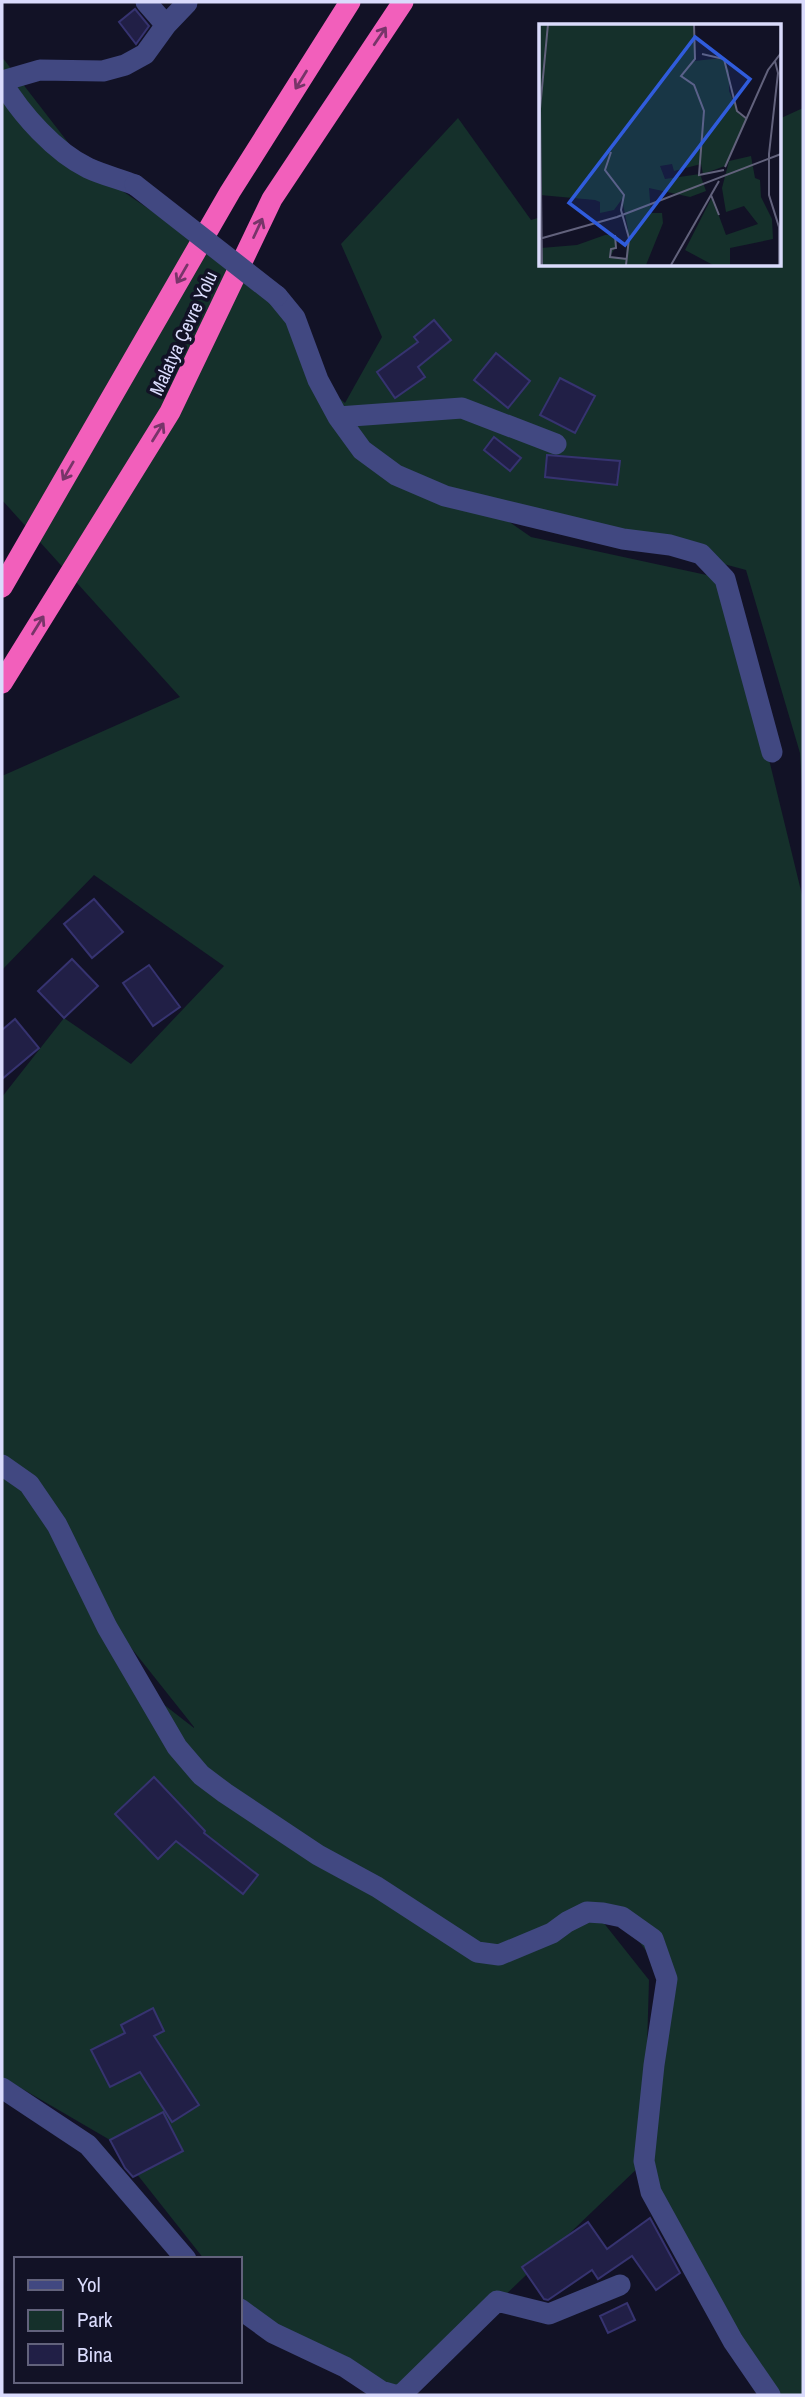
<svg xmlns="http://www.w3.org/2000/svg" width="805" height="2397" font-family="'Archivo Narrow',sans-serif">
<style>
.green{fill:#15302b;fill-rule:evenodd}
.building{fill:#211f46;stroke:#363370;stroke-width:2}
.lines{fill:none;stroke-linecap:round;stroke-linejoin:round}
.minor{stroke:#414881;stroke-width:21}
.highway{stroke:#f25fbb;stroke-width:21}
.minor-bridge{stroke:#414881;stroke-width:21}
.oneway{stroke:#773569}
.labels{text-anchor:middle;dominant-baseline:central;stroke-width:7;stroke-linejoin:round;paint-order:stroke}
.street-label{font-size:19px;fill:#dadbfc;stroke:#121226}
.inset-road{fill:none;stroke:#62627c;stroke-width:2}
.view{fill:#305cdc;fill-opacity:0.15;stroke:#305cdc;stroke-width:3.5}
.inset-edge{fill:none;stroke:#dadbfc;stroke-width:3.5}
</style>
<rect width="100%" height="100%" fill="#121226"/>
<path class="green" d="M2 57 87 167 277 296 318 380 345 403 382 337 341 244 458 118 531 220 541 217V264H779V119L803 108V805L800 753 746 570 472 496 531 537 725 579 803 899V2395H773L644 2162 401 2395 240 2305V2259H204L110 2140 2 2077V1097L64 1018 131 1064 224 966 94 875 2 970V776L180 697 2 500ZM86 1591 194 1727V1728L131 1679ZM621 1917 667 1979 644 2150 649 1980 603 1922Z"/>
<path class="building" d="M135 9 149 26 136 44 119 22Z
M434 320 451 340 418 367 425 377 395 398 377 372 418 342 414 337Z
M496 353 530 381 508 408 474 380Z
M560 378 595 396 575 433 540 415Z
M494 437 521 458 510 471 484 450Z
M547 455 620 461 617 485 545 477Z
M94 899 123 932 92 958 64 924Z
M72 959 98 986 64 1018 38 991Z
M149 965 180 1007 153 1026 123 983Z
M15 1019 39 1048 2 1079V1030Z
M154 1777 205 1831 204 1833 258 1875 243 1894 176 1841 158 1859 115 1814Z
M153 2008 164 2031 154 2036 199 2105 172 2122 140 2072 110 2087 91 2050 125 2033 121 2025Z
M163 2112 183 2151 133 2177 125 2168 110 2140Z
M650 2218 680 2273 656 2290 632 2256 598 2279 592 2270 548 2300 544 2299 522 2267 588 2222 607 2249Z
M627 2303 635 2320 608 2333 600 2316Z"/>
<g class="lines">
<path class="minor" d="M146 2 166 25
M2 81 40 70 103 71 125 65 145 54 166 25 187 3
M2 82C21 114 55 152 88 168 103 175 120 179 135 185
M277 296 295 318 318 380 338 417 362 450 396 475 445 496 623 539 670 545 701 554 725 579 772 752
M338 417 462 408 556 444
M2 1465 29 1484 57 1525 107 1627 177 1747 201 1775 225 1793 318 1855 377 1887 477 1952 499 1955 552 1933 567 1922 587 1912 603 1913 622 1917 653 1939 667 1979 654 2065 644 2161 651 2192 733 2341 770 2395
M2 2088 88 2145 186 2259
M240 2309 273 2333 345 2367 381 2391 395 2395
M401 2395 497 2301 549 2314 620 2285"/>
<path class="highway" d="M2 587 230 192 350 2
M2 683 170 412 272 199 403 2"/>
<path class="minor-bridge" d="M135 185 277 296"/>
</g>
<defs><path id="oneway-shaft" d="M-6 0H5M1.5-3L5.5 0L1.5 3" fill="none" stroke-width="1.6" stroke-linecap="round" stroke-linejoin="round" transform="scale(1.75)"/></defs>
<g class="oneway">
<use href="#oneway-shaft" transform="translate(380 36) rotate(-56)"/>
<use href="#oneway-shaft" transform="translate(301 80) rotate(122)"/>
<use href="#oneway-shaft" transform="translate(258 228) rotate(-65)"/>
<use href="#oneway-shaft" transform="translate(182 274) rotate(120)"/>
<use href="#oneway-shaft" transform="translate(158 432) rotate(-58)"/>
<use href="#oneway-shaft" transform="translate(68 471) rotate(120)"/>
<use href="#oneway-shaft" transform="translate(38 625) rotate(-58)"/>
</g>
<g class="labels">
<g class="street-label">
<text transform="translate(183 333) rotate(-65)">Malatya Çevre Yolu</text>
</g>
</g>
<g transform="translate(539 24)">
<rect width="242" height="242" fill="#121226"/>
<path d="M0 0H155V37L184 34 190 47V67L200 90 208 95 186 142 164 150 162 140 135 147 133 140 121 142 126 155 161 150 167 167 151 173 110 164 112 189H123L124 199 107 241H3L2 224 38 221 66 211H76L77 222 71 233 87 235 89 205 83 175 75 186 61 189V178L56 176 1 171ZM212 132 216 154 221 156 222 173 233 195 234 215 191 224V241H174L146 226 173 173 187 211 219 200 205 182 187 188 183 164 190 137Z" fill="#15302b"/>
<path class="inset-road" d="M155 0 156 35 142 52 155 61 165 87 160 151 185 146M163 30 185 35 198 87 208 95M236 37 239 49 230 130V171L240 203V241M72 128 66 146 85 171 82 186 90 214 87 241M186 143 229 46 242 29M172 171 180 191M76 211 77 224 72 225 71 233 88 235M0 215 78 193 242 130M3 241 1 85 9 0M132 241 180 157"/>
<path class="view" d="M156 13 211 55 86 221 30 179Z"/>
<rect width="242" height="242" class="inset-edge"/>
</g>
<rect width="805" height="2397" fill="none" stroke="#dadbfc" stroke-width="7"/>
<rect x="14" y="2257" width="228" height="126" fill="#121226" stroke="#62627c" stroke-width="2"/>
<rect x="28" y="2280" width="35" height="10" fill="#414881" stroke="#62627c" stroke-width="2"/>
<text x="77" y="2292" font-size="21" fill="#dadbfc">Yol</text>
<rect x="28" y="2310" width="35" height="21" fill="#15302b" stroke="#62627c" stroke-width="2"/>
<text x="77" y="2327" font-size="21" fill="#dadbfc">Park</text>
<rect x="28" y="2344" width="35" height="21" fill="#211f46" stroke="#62627c" stroke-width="2"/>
<text x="77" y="2362" font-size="21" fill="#dadbfc">Bina</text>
</svg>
